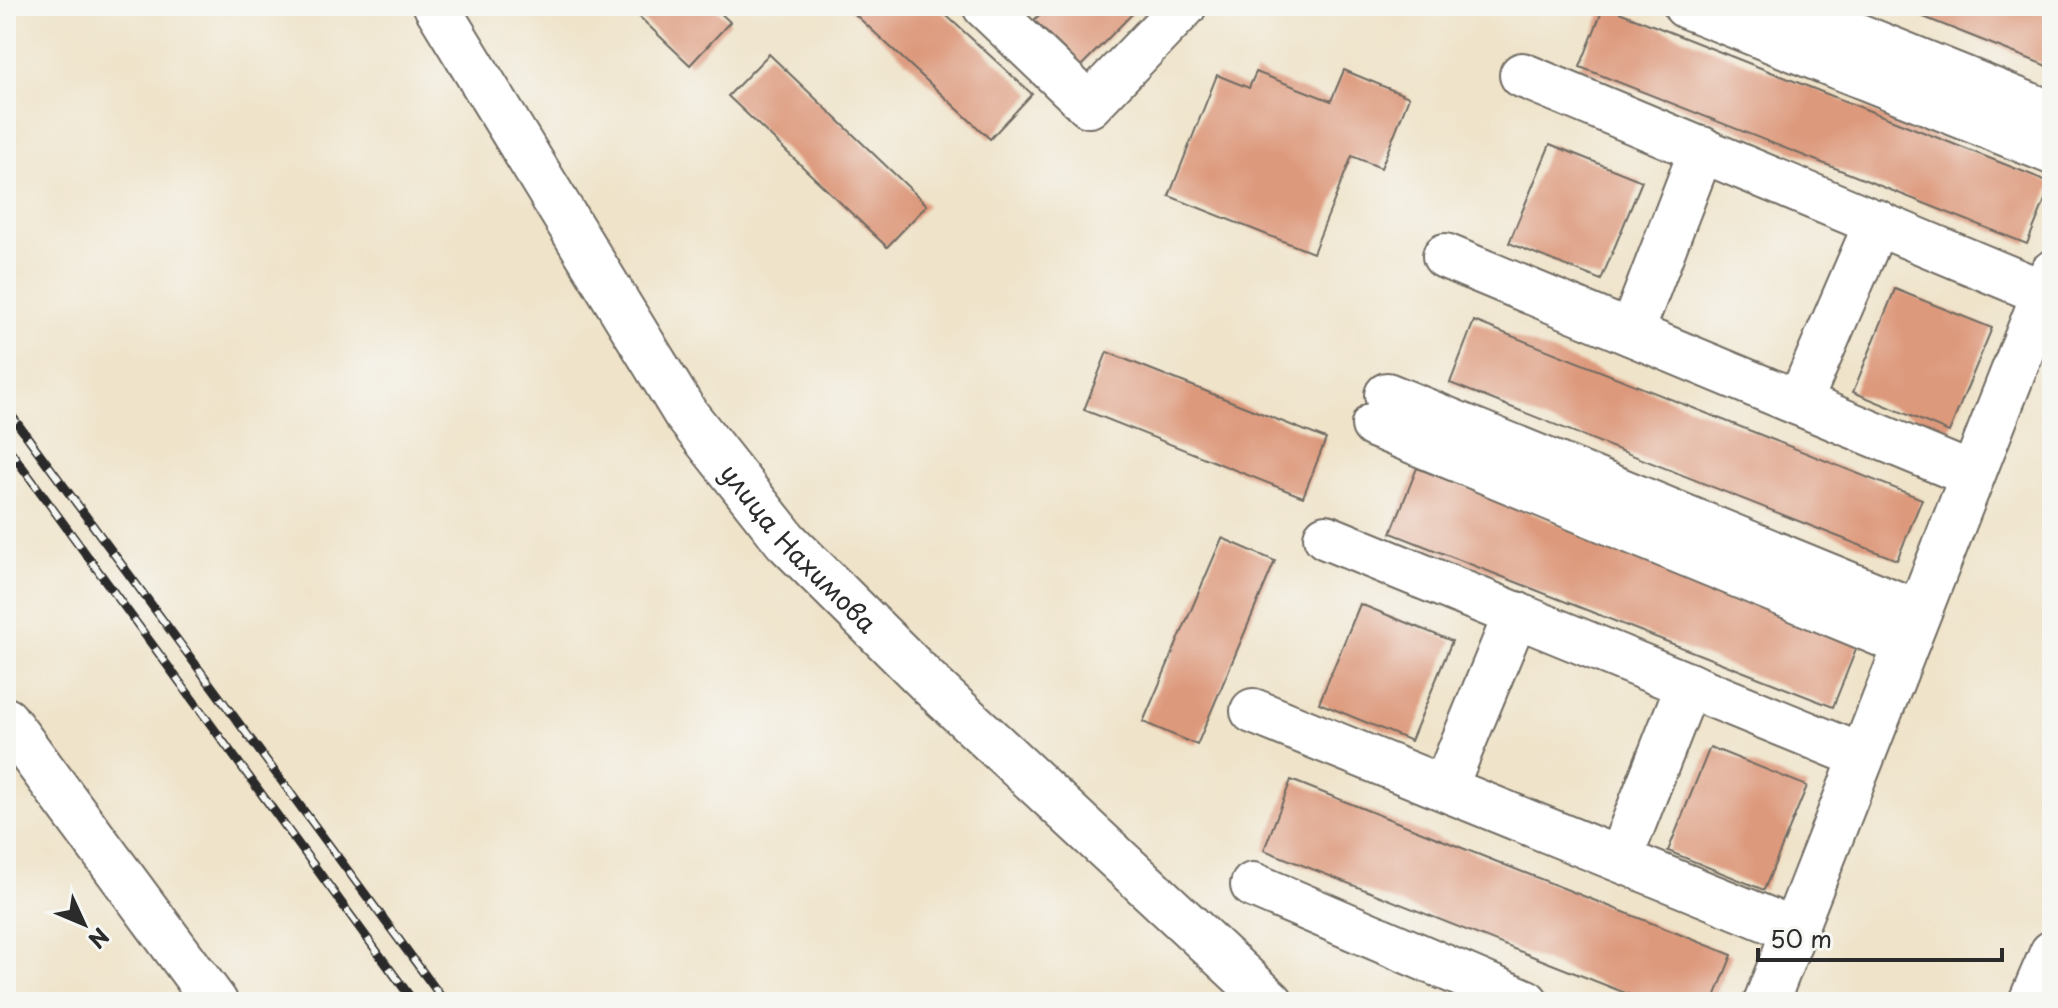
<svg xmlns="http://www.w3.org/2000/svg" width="2058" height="1008" font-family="'Playpen Sans',sans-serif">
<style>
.building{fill:#dd997b}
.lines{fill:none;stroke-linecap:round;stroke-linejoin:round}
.minor-casing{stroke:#706b62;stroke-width:48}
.minor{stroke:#fff;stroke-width:44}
.rail-casing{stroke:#2b2b2b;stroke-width:9}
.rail{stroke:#f6f6f2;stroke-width:6;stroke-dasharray:18;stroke-linecap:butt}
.labels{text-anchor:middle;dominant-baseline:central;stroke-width:6;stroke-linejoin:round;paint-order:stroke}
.street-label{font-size:26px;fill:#2b2b2b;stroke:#f6f6f2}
</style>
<rect width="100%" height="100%" fill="#f6f6f2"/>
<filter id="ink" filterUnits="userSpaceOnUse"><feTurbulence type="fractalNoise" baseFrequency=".0125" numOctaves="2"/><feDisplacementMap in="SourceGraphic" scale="16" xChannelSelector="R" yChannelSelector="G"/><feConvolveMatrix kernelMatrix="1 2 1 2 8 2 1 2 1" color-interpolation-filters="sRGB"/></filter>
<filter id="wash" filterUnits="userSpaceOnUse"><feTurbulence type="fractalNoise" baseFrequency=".006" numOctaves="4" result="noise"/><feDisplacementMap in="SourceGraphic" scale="32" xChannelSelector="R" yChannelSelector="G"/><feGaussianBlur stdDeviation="1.8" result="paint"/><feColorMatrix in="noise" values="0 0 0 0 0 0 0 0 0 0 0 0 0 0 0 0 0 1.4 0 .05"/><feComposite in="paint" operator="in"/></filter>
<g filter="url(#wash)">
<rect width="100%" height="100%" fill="#efe3c9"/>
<g id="blocks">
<path class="building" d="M628 6H713L730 22 690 65Z
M846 6H936L1032 94 990 139Z
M1049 6H1140L1081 66 1034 20Z
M1604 6 2052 183 2027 244 1580 67Z
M1896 6H2052V68Z
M769 54 927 205 887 247 728 96Z
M1344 70 1409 97 1381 168 1352 156 1313 253 1169 196 1217 75 1249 88 1256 72 1331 101Z
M1550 144 1642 181 1601 280 1509 243Z
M1895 289 1992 328 1949 432 1853 392Z
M1474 321 1922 499 1897 560 1450 383Z
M1107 352 1326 439 1303 497 1084 410Z
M1417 468 1859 642 1833 707 1391 533Z
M1222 538 1275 561 1197 745 1143 722Z
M1360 604 1452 641 1411 741 1319 703Z
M1710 747 1807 786 1764 890 1668 851Z
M1291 780 1732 955 1713 1002H1648L1264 850Z"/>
</g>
</g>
<g filter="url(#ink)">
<use href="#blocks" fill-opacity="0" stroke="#706b62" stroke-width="2"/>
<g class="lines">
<g class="minor-casing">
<g id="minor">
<path id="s1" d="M436 6 685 413 786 541 932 686 1271 1002"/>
<path d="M985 6 1089 105 1184 6"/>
<path d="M1686 6 2052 152"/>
<path d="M1784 6 2052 114"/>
<path d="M1522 75 2044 293"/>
<path d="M1445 256 1972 475"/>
<path d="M1631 333 1702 149"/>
<path d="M1387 395 1917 612"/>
<path d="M1799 403 1877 222"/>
<path d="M1374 425 1905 644"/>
<path d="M1326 537 1861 756"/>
<path d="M1253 711 1796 931"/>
<path d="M6 720 215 1002"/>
<path d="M1445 787 1516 614"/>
<path d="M1620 858 1688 685"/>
<path d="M1253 885 1526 1002"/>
<path d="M1766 1002 2052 273"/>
<path d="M2031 1002 2052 953"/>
</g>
</g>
<use href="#minor" class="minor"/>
<g class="rail-casing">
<path id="rail" d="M6 408 445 1002
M6 445 414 1002"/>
</g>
<use href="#rail" class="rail"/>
</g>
</g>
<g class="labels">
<g class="street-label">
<text stroke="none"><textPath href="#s1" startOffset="654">улица Нахимова</textPath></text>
</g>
</g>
<rect width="2058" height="1008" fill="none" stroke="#f6f6f2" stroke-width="32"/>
<g transform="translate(84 924) rotate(134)" stroke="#f6f6f2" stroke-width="6" paint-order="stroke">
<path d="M0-6L14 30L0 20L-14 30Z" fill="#2b2b2b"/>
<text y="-12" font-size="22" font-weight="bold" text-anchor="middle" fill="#2b2b2b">N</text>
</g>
<path d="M1758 948v12h244v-12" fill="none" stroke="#2b2b2b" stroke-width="4"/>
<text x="1770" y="948" font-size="24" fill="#2b2b2b" stroke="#f6f6f2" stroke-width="6" paint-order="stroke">50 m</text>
</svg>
